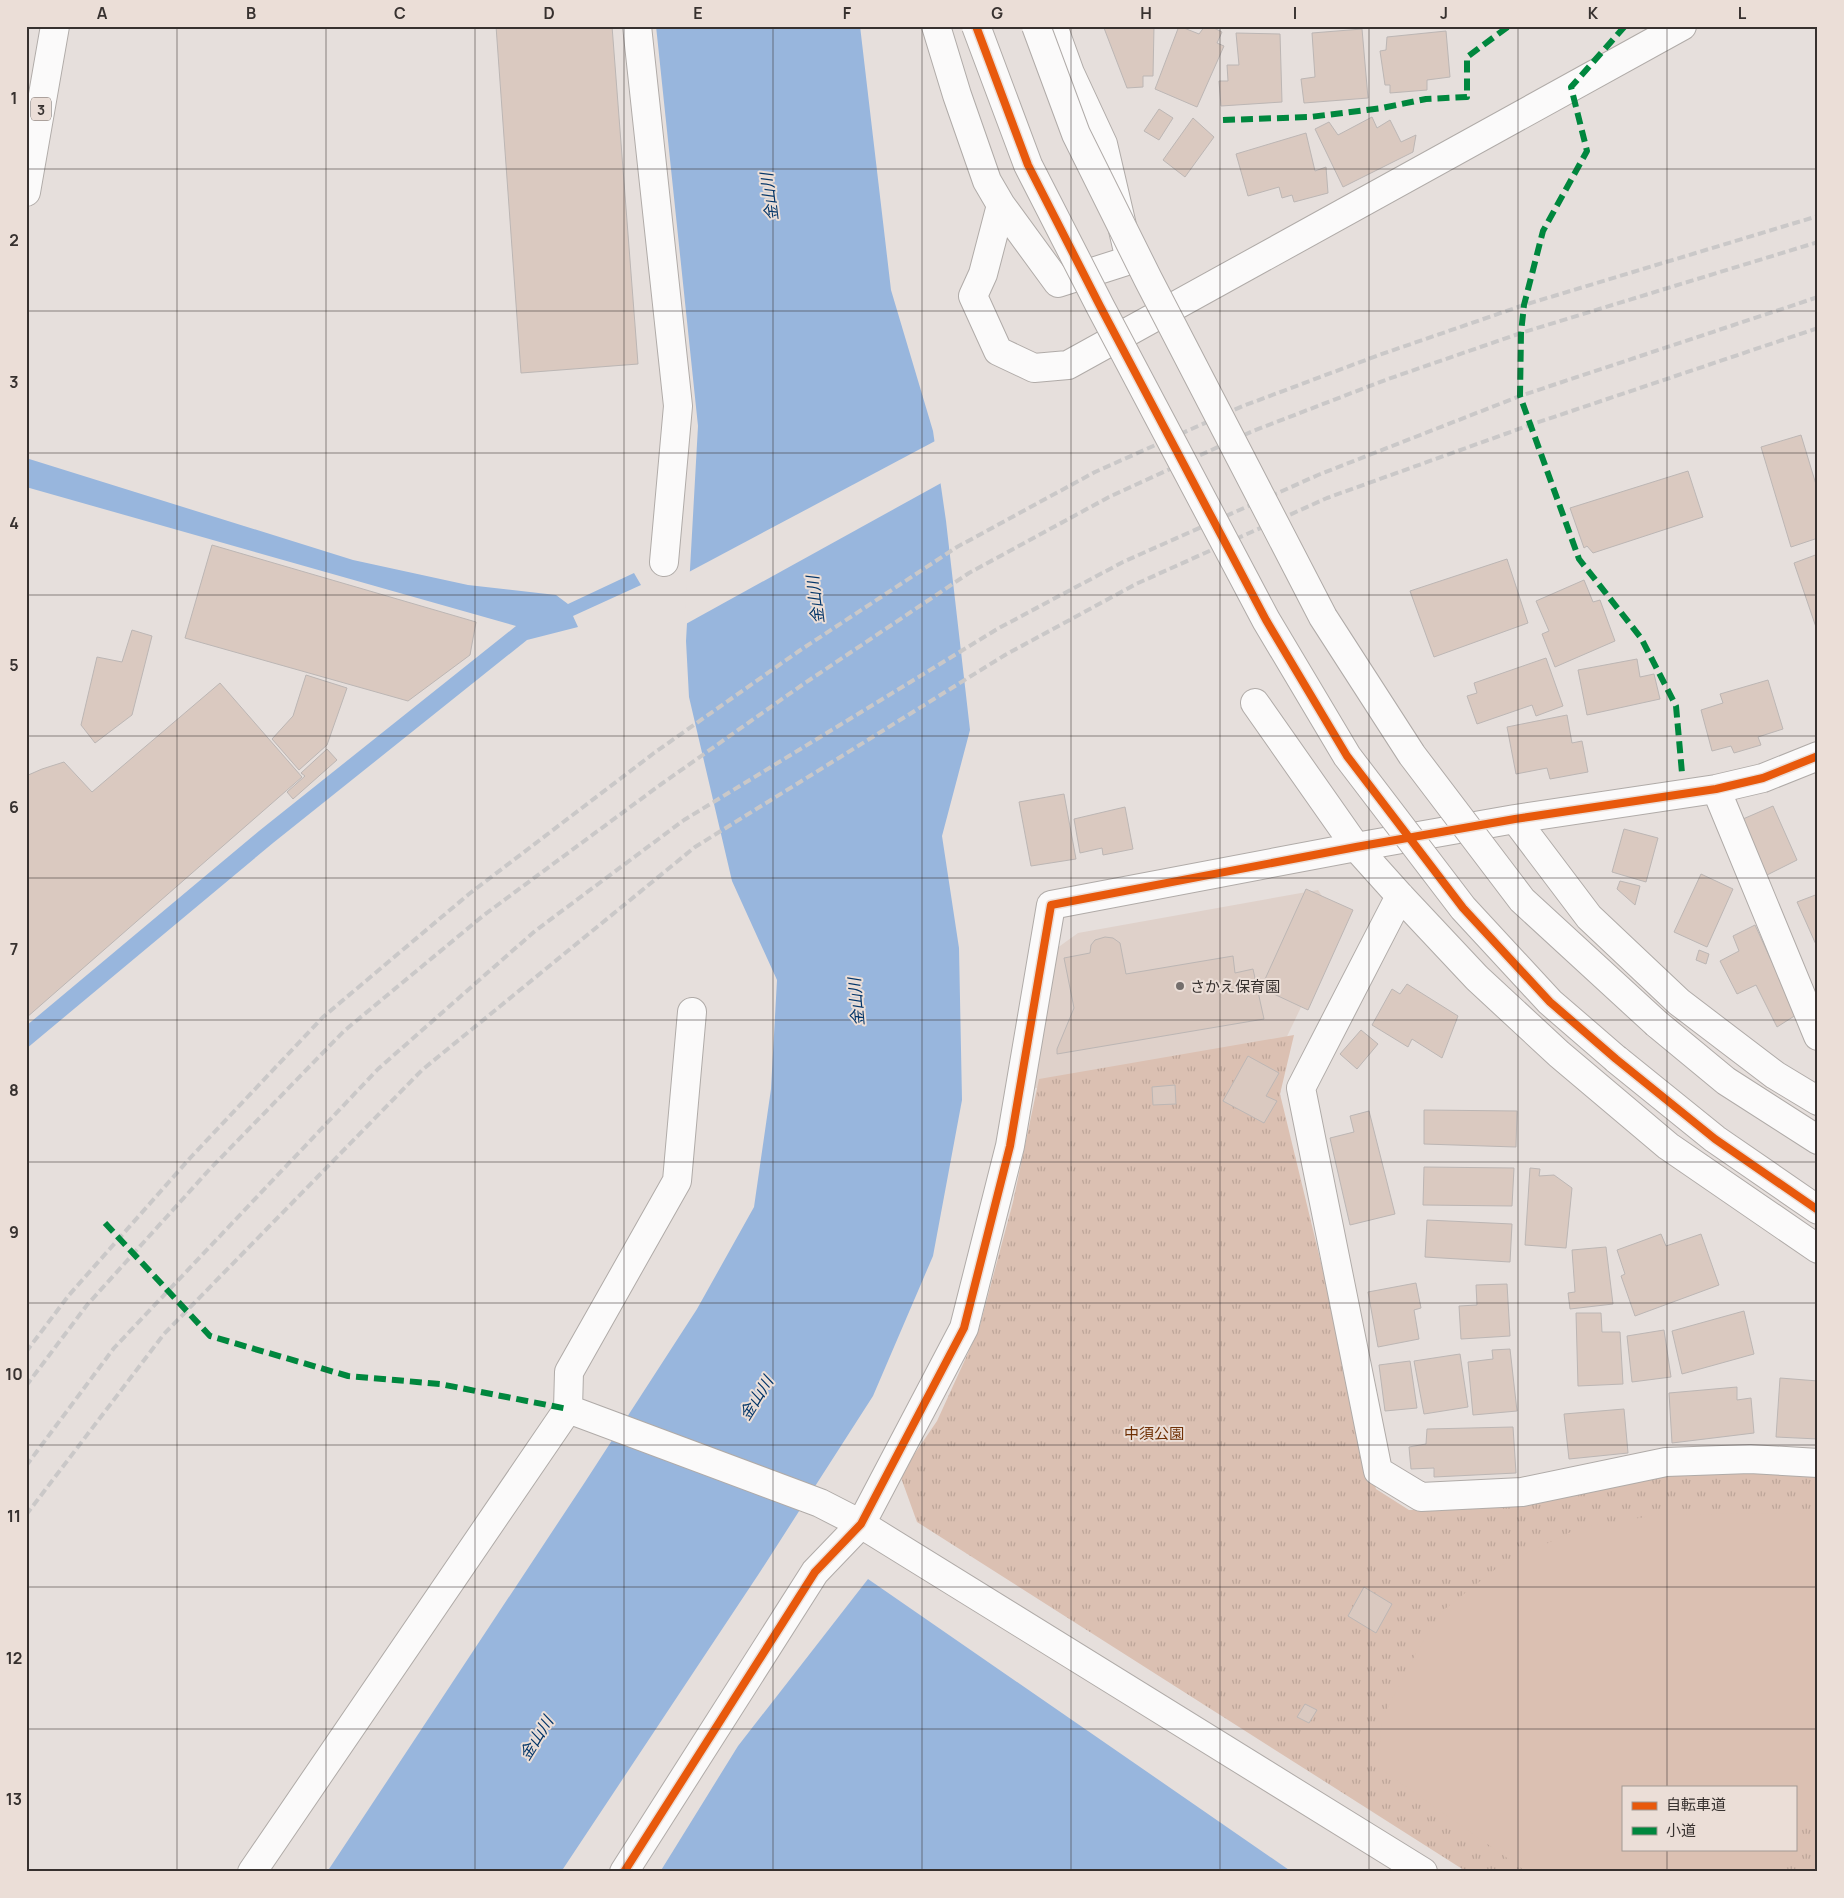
<svg xmlns="http://www.w3.org/2000/svg" width="1844" height="1898" font-family="Manrope,'Noto Sans JP',sans-serif">
<style>
.built{fill:#dfd1ca}
.grass{fill:url(#grass-tufts);fill-rule:evenodd}
.pitch{fill:#dbc0b2}
.water{fill:#98b6dd}
.pier{fill:#e6dfdc}
.building{fill:#dac9c0;stroke:#bcb6b4}
.lines{fill:none;stroke-linecap:round;stroke-linejoin:round}
.minor-casing{stroke:#b0aba8;stroke-width:30}
.highway-casing{stroke:#b0aba8;stroke-width:30}
.minor{stroke:#fbfafa;stroke-width:28}
.highway{stroke:#fbfafa;stroke-width:28}
.rail{stroke:#cac8c8;stroke-width:4;stroke-dasharray:8 4;stroke-linecap:butt}
.minor-bridge-casing{stroke:#b0aba8;stroke-width:30;stroke-linecap:butt}
.minor-bridge{stroke:#fbfafa;stroke-width:28}
.quiet{stroke:#00873e;stroke-width:6;stroke-dasharray:12 6;stroke-linecap:butt}
.cycleway-casing{stroke:#ebded7;stroke-width:11}
.cycleway{stroke:#e8590c;stroke-width:8}
.grid{fill:none;stroke:#37312f;stroke-width:1;stroke-opacity:0.55}
.poi-dot{fill:#746e6c;stroke:#ebded7;stroke-width:2}
.labels{text-anchor:middle;dominant-baseline:central;stroke-width:4;stroke-linejoin:round;paint-order:stroke}
.shield{fill:#ebded7;stroke:#6d6561;stroke-width:1}
.shield-label{font-size:14px;font-weight:bold;fill:#37312f}
.poi-label{font-size:15px;fill:#37312f;stroke:#ebded7;text-anchor:start}
.park-label{font-size:15px;fill:#6f3005;stroke:#ebded7}
.water-label{font-size:16px;font-style:italic;fill:#043669;stroke:#ebded7}
.neatline{fill:none;stroke:#37312f;stroke-width:2}
.grid-label{font-size:16px;text-anchor:middle;font-weight:bold;fill:#37312f}
</style>
<defs>
<pattern id="grass-tufts" width="24" height="20" patternUnits="userSpaceOnUse" patternTransform="scale(1.25)"><rect width="24" height="20" fill="#dbc0b2"/><path d="M3 7l-1-3M5 7V3M7 7l1-3M15 17l-1-3M17 17v-4M19 17l1-3" fill="none" stroke="#bda599"/></pattern>
</defs>
<rect width="100%" height="100%" fill="#e6dfdc"/>
<path class="built" d="M1318 890 1341 924 1279 1053 1022 1090 1035 964 1078 933Z"/>
<path class="grass" d="M1294 1035 1280 1094 1376 1489 1409 1510 1462 1509 1709 1463 1818 1477V1872H1467L917 1522 900 1475 937 1421 979 1329 1013 1202 1039 1079ZM1623 1787H1795V1849H1623Z"/>
<path class="pitch" d="M1772 1513 1818 1514V1806L1795 1837V1787H1623V1849H1787L1770 1872H1527L1378 1767 1382 1719 1416 1653 1441 1612 1498 1567 1579 1528 1657 1515Z"/>
<path class="water" d="M656 26H860L891 290 933 431 946 521 970 730 942 836 959 948 962 1100 933 1256 873 1396 760 1572 561 1872H327L585 1482 697 1309 754 1207 771 1089 777 980 732 881 689 697 686 641 698 426Z
M26 458 353 560 468 585 556 595 568 604 634 573 641 585 573 616 578 627 527 640 273 843 26 1049V1026L259 831 516 626 26 487Z
M868 1579 1292 1872H660L738 1746Z"/>
<path class="pier" d="M937 440 943 482 684 625 687 573Z"/>
<path class="building" d="M496 26H612L638 364 521 373Z
M1113 26H1154L1153 76H1143V87L1127 88 1104 28Z
M1179 26 1199 34 1205 26H1210L1222 32 1217 43 1224 46 1197 107 1155 89Z
M1362 29 1368 98 1304 103 1301 79 1315 77 1312 33Z
M1446 31 1450 77 1427 80V90L1390 93V85H1385L1380 51 1386 50 1387 37Z
M1236 33 1280 34 1282 102 1221 106 1219 81H1228L1227 65H1239Z
M1159 109 1173 118 1159 140 1144 131Z
M1372 117 1377 128 1390 120 1401 142 1416 135 1413 152 1343 187 1315 129 1329 122 1338 135Z
M1193 118 1214 137 1185 177 1163 160Z
M1306 133 1315 171 1326 167 1328 193 1294 202 1292 195 1282 198 1279 187 1248 196 1236 154Z
M1801 435 1818 491V538L1791 547 1761 447Z
M1688 471 1703 517 1593 553 1587 546 1584 548 1570 508Z
M212 545 476 622 470 655 408 701 185 638Z
M1818 554V633L1794 563Z
M1507 559 1528 623 1434 657 1410 591Z
M1584 580 1593 602 1600 600 1615 641 1555 667 1542 634 1549 631 1536 601Z
M132 630 152 636 132 715 95 743 81 725 97 657 122 662Z
M1546 658 1563 706 1536 716 1532 705 1477 724 1467 696 1477 693 1474 683Z
M1637 659 1640 677 1654 674 1660 699 1587 715 1578 670Z
M306 675 347 688 327 745 299 770 272 739 293 716Z
M1768 680 1783 729 1758 737 1761 745 1734 753 1731 746 1712 751 1701 710 1723 703 1720 694Z
M220 683 302 777 26 1018V776L42 769 64 762 92 792Z
M1567 715 1572 743 1582 741 1588 772 1550 779 1547 768 1516 774 1507 727Z
M327 749 337 760 293 799 287 792 305 776 301 773Z
M1064 794 1076 859 1031 866 1019 802Z
M1773 806 1797 860 1767 875 1743 819Z
M1125 807 1133 849 1103 855 1102 848 1080 853 1074 819Z
M1624 829 1658 838 1646 882 1612 872Z
M1701 874 1733 889 1707 947 1674 932Z
M1620 881 1640 886 1635 905 1617 889Z
M1306 889 1353 910 1308 1010 1261 988Z
M1818 894V949L1797 902Z
M1755 925 1796 1015 1777 1027 1756 985 1737 994 1720 961 1739 951 1733 936Z
M1105 937 1113 938 1120 943 1126 974 1233 956 1235 973 1253 969 1264 1019 1057 1054V1049L1074 1008 1064 958 1090 953 1091 945 1095 940Z
M1699 950 1709 954 1706 964 1696 960Z
M1407 984 1458 1016 1442 1058 1412 1039 1408 1047 1372 1025 1392 989 1400 994Z
M1361 1030 1378 1044 1357 1069 1340 1054Z
M1248 1056 1279 1073 1266 1096 1277 1101 1264 1123 1223 1101Z
M1175 1085 1176 1104 1153 1105 1152 1087Z
M1424 1110 1517 1111 1516 1147 1424 1144Z
M1369 1111 1395 1214 1350 1225 1330 1138 1354 1132 1350 1116Z
M1424 1167 1514 1168 1512 1206 1423 1205Z
M1530 1168 1540 1169 1539 1176 1554 1175 1572 1188 1566 1248 1525 1245Z
M1427 1220 1512 1224 1510 1262 1425 1257Z
M1661 1234 1666 1246 1701 1234 1719 1285 1635 1316 1621 1276 1625 1274 1617 1250Z
M1606 1247 1613 1304 1570 1309 1568 1293 1575 1292 1572 1250Z
M1416 1283 1421 1308 1414 1310 1419 1339 1378 1347 1368 1292Z
M1507 1284 1510 1336 1461 1339 1459 1306 1477 1305 1476 1285Z
M1744 1311 1754 1354 1682 1374 1672 1331Z
M1576 1313H1601L1602 1332H1620L1623 1384 1578 1386Z
M1664 1330 1671 1377 1632 1382 1627 1336Z
M1510 1349 1517 1411 1473 1415 1468 1362 1493 1359 1492 1350Z
M1460 1354 1468 1407 1424 1414 1414 1361Z
M1410 1361 1417 1408 1385 1411 1379 1365Z
M1780 1378 1818 1381V1439L1776 1437Z
M1737 1387V1400L1751 1398 1754 1433 1672 1443 1669 1393Z
M1624 1409 1628 1453 1569 1459 1564 1414Z
M1513 1427 1516 1473 1434 1477V1468L1411 1469 1409 1447 1426 1444 1427 1429Z
M1364 1587 1392 1604 1376 1633 1348 1616Z
M1305 1704 1317 1710 1309 1723 1297 1717Z"/>
<g class="lines">
<g class="minor-casing">
<path id="minor" d="M637 26 678 406 664 562
M936 26 957 95 987 181 1001 205 1058 283 1130 260 1103 144 1070 73 1053 26
M1001 205 983 274 973 296 998 351 1034 368 1068 365 1682 26
M1255 703 1356 847 1400 896 1477 978 1559 1054 1668 1146 1818 1249
M1716 789 1818 1036
M1515 819 1589 917 1679 1002 1775 1075 1818 1101
M1400 896 1301 1088 1378 1471 1421 1497 1522 1492 1666 1462 1750 1459 1818 1463
M1657 1024 1726 1081 1818 1140
M1616 1059 1715 1139 1818 1210
M568 1409 820 1503 861 1524 1423 1872
M252 1872 568 1409 569 1372 677 1181 692 1012
M624 1872 815 1572 861 1524 964 1328 1010 1146 1051 905 1356 847 1515 819 1716 789 1763 778 1818 756"/>
</g>
<g class="highway-casing">
<path id="highway" d="M26 192 55 26"/>
</g>
<use href="#minor" class="minor"/>
<use href="#highway" class="highway"/>
<path class="rail" d="M26 1352 69 1295 191 1157 323 1017 469 894 654 753 799 651 957 547 1095 472 1243 406 1379 355 1524 305 1818 216
M26 1386 87 1305 209 1170 344 1031 484 915 660 785 802 685 969 573 1109 497 1253 431 1388 379 1521 333 1818 242
M26 1466 114 1348 378 1069 535 931 684 820 999 628 1123 562 1318 475 1520 396 1818 297
M26 1515 164 1334 422 1070 695 847 1005 655 1136 584 1327 498 1530 425 1818 328"/>
<g class="minor-bridge-casing">
<path id="minor-bridge" d="M976 26 1028 165 1100 306 1266 620 1347 756 1463 908 1550 1002 1616 1059
M1036 26 1076 134 1148 279 1323 617 1412 755 1522 900 1657 1024"/>
</g>
<use href="#minor-bridge" class="minor-bridge"/>
<path class="quiet" d="M1625 26 1571 87 1587 151 1543 231 1524 305 1521 333 1520 396 1579 559 1641 638 1676 706 1682 773
M1223 120 1310 117 1382 108 1426 99 1467 97V57L1509 26
M105 1223 210 1336 348 1376 440 1384 568 1409"/>
<g class="cycleway-casing">
<path id="cycleway" d="M976 26 1028 165 1100 306 1266 620 1347 756 1463 908 1550 1002 1616 1059 1715 1139 1818 1210
M624 1872 815 1572 861 1524 964 1328 1010 1146 1051 905 1356 847 1515 819 1716 789 1763 778 1818 756"/>
</g>
<use href="#cycleway" class="cycleway"/>
</g>
<path class="grid" d="M177 26V1872M326 26V1872M475 26V1872M624 26V1872M773 26V1872M922 26V1872M1071 26V1872M1220 26V1872M1369 26V1872M1518 26V1872M1667 26V1787M26 169H1818M26 311H1818M26 453H1818M26 595H1818M26 736H1818M26 878H1818M26 1020H1818M26 1162H1818M26 1303H1818M26 1445H1818M26 1587H1818M26 1729H1818M1667 1849V1872"/>
<circle class="poi-dot" cx="1180" cy="986" r="5"/>
<g class="labels">
<rect class="shield" x="31" y="97.5" width="20" height="23" rx="4"/>
<g class="shield-label">
<text x="41" y="109">3</text>
</g>
<g class="poi-label">
<text x="1190" y="986">さかえ保育園</text>
</g>
<g class="park-label">
<text x="1154" y="1433">中須公園</text>
</g>
<g class="water-label">
<text transform="translate(769 197) rotate(-97)">金山川</text>
<text transform="translate(815 600) rotate(-97)">金山川</text>
<text transform="translate(856 1002) rotate(-95)">金山川</text>
<text transform="translate(756 1398) rotate(-58)">金山川</text>
<text transform="translate(536 1738) rotate(-58)">金山川</text>
</g>
</g>
<rect width="1844" height="1898" fill="none" stroke="#ebded7" stroke-width="55"/>
<rect x="1622" y="1786" width="175" height="65" fill="#ebded7" stroke="#a39994"/>
<rect x="1632" y="1802" width="25" height="8" fill="#e8590c" stroke="#a39994"/>
<text x="1666" y="1810" font-size="15" fill="#37312f">自転車道</text>
<rect x="1632" y="1827" width="25" height="8" fill="#00873e" stroke="#a39994"/>
<text x="1666" y="1836" font-size="15" fill="#37312f">小道</text>
<rect x="28" y="28" width="1788" height="1842" class="neatline"/>
<g class="grid-label">
<text x="102" y="19">A</text>
<text x="251" y="19">B</text>
<text x="400" y="19">C</text>
<text x="549" y="19">D</text>
<text x="698" y="19">E</text>
<text x="847" y="19">F</text>
<text x="997" y="19">G</text>
<text x="1146" y="19">H</text>
<text x="1295" y="19">I</text>
<text x="1444" y="19">J</text>
<text x="1593" y="19">K</text>
<text x="1742" y="19">L</text>
<text x="14" y="104">1</text>
<text x="14" y="246">2</text>
<text x="14" y="388">3</text>
<text x="14" y="529">4</text>
<text x="14" y="671">5</text>
<text x="14" y="813">6</text>
<text x="14" y="955">7</text>
<text x="14" y="1096">8</text>
<text x="14" y="1238">9</text>
<text x="14" y="1380">10</text>
<text x="14" y="1522">11</text>
<text x="14" y="1664">12</text>
<text x="14" y="1805">13</text>
</g>
</svg>
